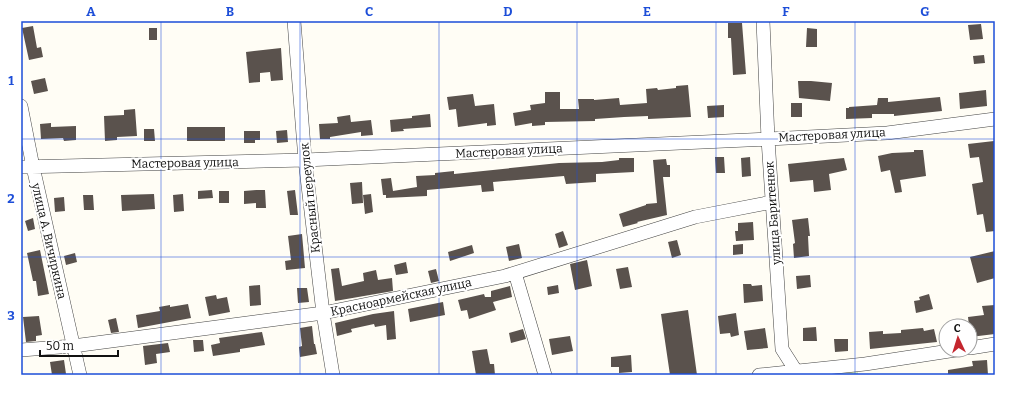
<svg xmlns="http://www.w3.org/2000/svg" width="1016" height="396" font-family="Bitter,serif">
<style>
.grass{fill:url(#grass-tufts)}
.building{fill:#5a524d}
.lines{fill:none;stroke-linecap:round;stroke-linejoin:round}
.street-casing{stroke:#444;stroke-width:14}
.street{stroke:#fff;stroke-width:13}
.grid{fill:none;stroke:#1d4ed8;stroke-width:1;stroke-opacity:0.55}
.labels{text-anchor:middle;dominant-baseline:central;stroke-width:4;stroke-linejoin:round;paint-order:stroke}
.street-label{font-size:12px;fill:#111;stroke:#fff}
.neatline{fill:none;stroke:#1d4ed8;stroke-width:1.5}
.grid-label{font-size:13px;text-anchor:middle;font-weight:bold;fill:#1d4ed8}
</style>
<defs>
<pattern id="grass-tufts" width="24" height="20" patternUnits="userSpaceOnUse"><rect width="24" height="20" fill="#d5ebbd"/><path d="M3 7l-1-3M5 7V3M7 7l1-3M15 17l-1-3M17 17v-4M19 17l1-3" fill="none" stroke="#b6c8a1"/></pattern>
</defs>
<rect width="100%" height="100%" fill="#fffdf5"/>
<path class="grass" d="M854 370 858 372V375H817Z"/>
<path class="building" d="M728 23H742L746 74 733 75 731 38H728Z
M981 24 983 39 970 40 968 25Z
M33 26 37 48 41 47 43 57 29 60 22 28Z
M149 28H157V40H149Z
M807 28 817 29V47H806Z
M281 48 283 80 271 81 270 72 260 73V82L249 83 246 52Z
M984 55 985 63 974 64 973 56Z
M45 78 48 91 34 94 31 81Z
M798 81H811L832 83 830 101 799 98Z
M688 85 691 117 648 119V116L624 117 595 119V121L545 122V125L532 126V123L515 126 513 113 531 110 530 105 545 103V92H560V109H579L578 99H594V100L619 98 620 105 647 103 646 89 657 88 658 90 676 88V86Z
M986 90 987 106 960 109 959 93Z
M473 94 475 106 494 104 496 125 487 126V123L458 127 456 109 449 110 447 97Z
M940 97 942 111 894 116V114H872V118L846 119V108H849V107L877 105 878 98H888V102Z
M791 103H802V117H791Z
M724 105V117L708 118 707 106Z
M135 109 137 136 117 137V140L105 141 104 116 124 115V110Z
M430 114 431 127 403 129 404 131 391 132 390 120 412 118V116Z
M350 115 351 122 371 120 373 135 361 136V132L330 137V139H320L319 124 338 123 337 117Z
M51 123V127L76 126V140L64 141 63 138 41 139 40 124Z
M187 127H225V141H187Z
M144 129H154L155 141H144Z
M287 130 288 142 277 143 276 131Z
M244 131H260V140H255V143H244Z
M994 141 995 231 986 232 983 214 977 215 972 184 983 182 979 157 970 158 968 144Z
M914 150H923L926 176 900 180 902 192 895 193 890 170 881 172 878 156 892 153 914 152Z
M715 157H724L725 173H716Z
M750 157 751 176 742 177 741 158Z
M619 158H634V172L596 174V182L566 184 564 176 504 181 493 182 494 191 482 192 481 185 427 190V196L386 198V195H383L381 179 391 178 393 191 417 187 416 176 435 175V173L454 171V174L559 163 602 162 619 160Z
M844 158 847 170 829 174 831 190 814 192 813 180 790 182 788 164Z
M666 159 667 165H670V177H663L667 215 637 222 638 223 623 227 619 214 646 205V204L657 203 653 160Z
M362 182 363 203 352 204 350 183Z
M212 190 213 198 198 199V191Z
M256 190H265L266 208H256V203L244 204V191Z
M295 190 298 215H290L287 191Z
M219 191H229V203H219Z
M154 194 155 209 122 211 121 195Z
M183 194 184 211 174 212 173 195Z
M371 194 373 212 365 214 363 195Z
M83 195H93L94 210H84Z
M64 197 65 211 55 212 54 198Z
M33 218 35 229 28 231 25 221Z
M808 218 810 236H808L809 256 794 258 793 244 795 243 792 220Z
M753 222 754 240 736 241 735 231H738V223Z
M563 231 568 245 559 248 555 234Z
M302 234 305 268 286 270 285 261 291 260 288 236Z
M677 240 681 255 672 258 668 242Z
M519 244 522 258 509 261 506 247Z
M743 244V254L733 255V245Z
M472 245 474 253 450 261 448 252Z
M40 250 49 294 38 296 36 281H33L27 253Z
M995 251V278L977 283 970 257Z
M75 253 77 262 66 265 64 256Z
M587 260 592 286 575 290 570 264Z
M406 262 408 273 396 275 394 265Z
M628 267 632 287 620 289 616 269Z
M339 268 342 286 364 281 363 273 376 270 378 280 392 278 393 291 335 301 331 269Z
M436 269 439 281 431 283 428 271Z
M810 275 811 287 797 289 796 276Z
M743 284H751L752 286 762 285 763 301 744 303Z
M260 285 261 305 250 306 249 286Z
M558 285 559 293 548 295 547 287Z
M510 286 512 297 493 302 496 310 469 319 467 310 461 311 458 300 484 294 485 297H491V291Z
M297 288H307L309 302 298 303Z
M929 294 933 309 916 313 914 301 920 300 919 297Z
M216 295 217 299 227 297 230 312 209 316 205 297Z
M443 302 445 315 410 322 408 309Z
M188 304 191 318 138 328 136 315 160 311 159 307 170 305V307Z
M995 305V334L970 337V326H969L968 317 984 315 982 306Z
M688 310 697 375H670L661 314Z
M394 311 396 339 387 340 386 325 375 327 374 324 351 329 352 332 337 336 335 323 373 314Z
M736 313 739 335 731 337 730 333 720 334 718 316Z
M39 316 42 335 36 336V341L26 342 23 317Z
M116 318 119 332 111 333 108 320Z
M312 326 314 344H315L317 354 300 357 299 347 302 346 300 328Z
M816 327 817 341H803V328Z
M765 328 768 348 747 350 744 331Z
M923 328 924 331 934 329 937 342 870 349 869 332 883 331V334L901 333V330Z
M523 329 526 339 511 343 509 333Z
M262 332 265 345 240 349V352L213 356 211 345 220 343 219 338Z
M570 336 573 351 552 355 549 339Z
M834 339H848V351L835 352Z
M193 340H203L204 351 194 352Z
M168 343 170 352 156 354 157 363 145 365 143 346Z
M487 349 490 364H494L495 375H476L472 351Z
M631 355 632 372 619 373V367H611V357Z
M64 360 66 374 52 375 50 362Z
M987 360 988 375H948V370L973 366 972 361Z"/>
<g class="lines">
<g class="street-casing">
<path id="street" d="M294 21 305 160 323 313 333 375
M763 21 768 139 782 349 796 371 801 375
M21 106 33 167 80 375
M21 167 305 160 768 139 887 133 995 119
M515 273 545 375
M970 348 995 344
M21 350 73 346 323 313 505 276 695 217 772 202
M759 375 865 364 956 350"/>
</g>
<use href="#street" class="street"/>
</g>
<path class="grid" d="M161 21V375M300 21V375M439 21V375M577 21V375M716 21V375M855 21V375M21 139H995M21 257H995"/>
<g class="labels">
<g class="street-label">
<text transform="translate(832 135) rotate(-3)">Мастеровая улица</text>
<text transform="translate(509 151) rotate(-3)">Мастеровая улица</text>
<text transform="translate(185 163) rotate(-1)">Мастеровая улица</text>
<text transform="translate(310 198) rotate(-96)">Красный переулок</text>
<text transform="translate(773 213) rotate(-94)">улица Баритенюк</text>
<text transform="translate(49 241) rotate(77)">улица А. Вичиркина</text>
<text transform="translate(401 297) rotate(-12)">Красноармейская улица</text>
</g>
</g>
<rect width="1016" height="396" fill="none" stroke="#ffffff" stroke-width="44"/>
<g transform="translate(958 338) rotate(356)"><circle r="19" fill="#ffffff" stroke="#a0a0a0"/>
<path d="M0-3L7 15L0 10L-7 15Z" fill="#c4262e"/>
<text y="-6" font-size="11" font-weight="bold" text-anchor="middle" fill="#111111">С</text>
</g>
<path d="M40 350v6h78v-6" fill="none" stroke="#111111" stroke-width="2"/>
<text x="46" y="350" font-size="12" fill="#111111" stroke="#ffffff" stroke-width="3" paint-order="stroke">50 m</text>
<rect x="22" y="22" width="972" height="352" class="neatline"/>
<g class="grid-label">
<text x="91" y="16">A</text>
<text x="230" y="16">B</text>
<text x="369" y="16">C</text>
<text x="508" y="16">D</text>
<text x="647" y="16">E</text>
<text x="786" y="16">F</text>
<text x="925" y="16">G</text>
<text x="11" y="85">1</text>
<text x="11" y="203">2</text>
<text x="11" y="320">3</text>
</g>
</svg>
